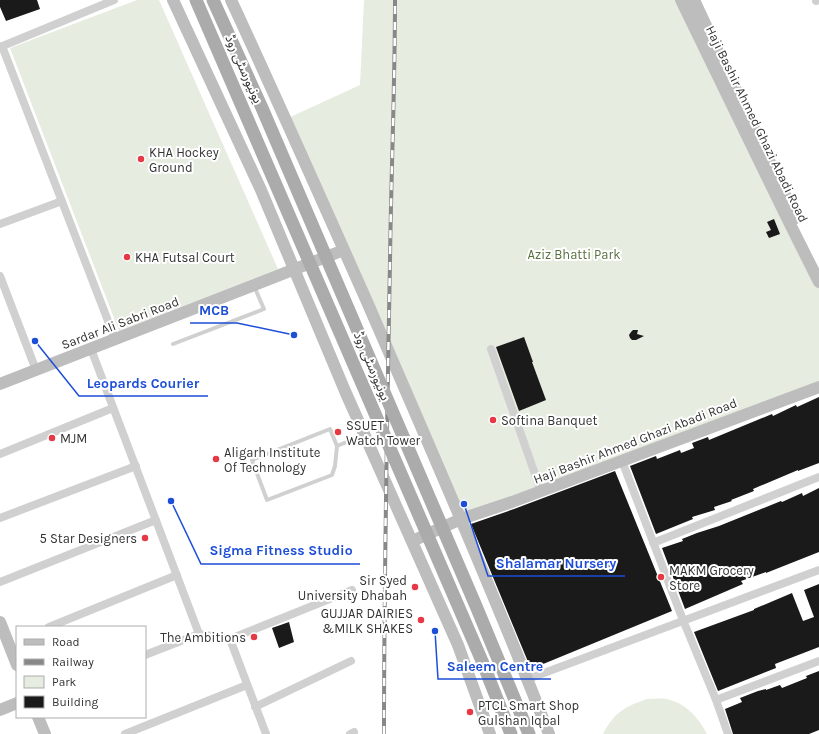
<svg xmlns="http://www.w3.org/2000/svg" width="819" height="734" font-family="Karla,'Noto Sans Arabic',sans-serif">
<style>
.green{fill:#e6ecdf}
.building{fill:#1a1a1a}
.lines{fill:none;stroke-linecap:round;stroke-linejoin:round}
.lane{stroke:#d0d0d0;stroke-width:4}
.street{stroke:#d0d0d0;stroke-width:8}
.secondary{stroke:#bdbdbd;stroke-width:12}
.rail-casing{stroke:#888;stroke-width:4}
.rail{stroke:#fff;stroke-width:2.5;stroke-dasharray:8;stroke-linecap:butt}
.primary-bridge{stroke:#ababab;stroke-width:13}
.poi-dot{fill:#e63946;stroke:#fff;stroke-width:1.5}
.labels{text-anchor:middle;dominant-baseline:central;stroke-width:4;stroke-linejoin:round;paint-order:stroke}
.street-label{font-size:13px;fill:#333;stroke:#fff}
.poi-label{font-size:13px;fill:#333;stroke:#fff;text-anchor:start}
.park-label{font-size:13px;fill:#56703f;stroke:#fff}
.leader{fill:none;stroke:#1d4ed8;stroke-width:1.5}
.callout-dot{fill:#1d4ed8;stroke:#fff;stroke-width:1.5}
.callout-label{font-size:14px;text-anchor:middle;font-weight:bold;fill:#1d4ed8;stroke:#fff;stroke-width:4;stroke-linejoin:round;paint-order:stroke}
</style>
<rect width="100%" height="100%" fill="#fff"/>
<path class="green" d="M137 0H159L278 269 119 331 10 48Z
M364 0H677L819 270V386L462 520 286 119 360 85Z
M647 699C653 699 660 698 666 699 686 703 698 717 707 734H603C615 712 624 707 647 699Z"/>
<path class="building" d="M0 0H37L40 9 6 21 0 7Z
M774 219 780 234 769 238 766 232 771 230 767 222Z
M633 330H638L637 334 644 336 636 340H632L630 338 629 335 631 332Z
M524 337 533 362H532L546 400 519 411 496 347Z
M819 397V463L798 471V470L753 489 754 491 731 500 732 501 714 507 715 510 692 517 693 519 656 534 630 466 656 456 657 459 680 450 681 453 694 448 692 443 708 437 709 440 772 414 773 416 796 405 797 407Z
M615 471 672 611 531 669 471 524 514 509Z
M819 488V552L766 573V572L741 581 743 584 685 609 662 548 683 541 682 539 697 533 719 526 781 501 782 502 802 493 803 496Z
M819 584V647L775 664 776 668 718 691 694 632 754 610V609L792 593 803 621 814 617 804 590Z
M289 622 294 642 279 648 272 628Z
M819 671V730L809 734H733L725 709 742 702 740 698 758 691 766 689V690L780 685 782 688 807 678 806 676Z"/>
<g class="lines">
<path class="lane" d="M173 344 264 309 254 286
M337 446 330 429 252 460 267 500 332 475 335 466 337 446 363 435"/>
<path class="street" d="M816 1 819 0
M2 46 115 339
M0 47 114 0
M0 224 62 201
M0 276 36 370
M91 349 199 634
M491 349 541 491
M0 454 113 408
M622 461 683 620 716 700 728 734
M0 518 136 466
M653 543 819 477
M0 582 156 520
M49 627 177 575
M230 639 266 734
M145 655 199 634 230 639 352 590
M528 679 819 570
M716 700 819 661
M255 707 351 661
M125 734 247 685
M350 734 354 732"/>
<path class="secondary" d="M173 0 261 190 345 391 458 645 490 734
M231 0C278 101 323 203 368 304 430 447 492 589 549 734
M681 0 786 216 819 282
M694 0 796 218
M0 384 344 250
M419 538 461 519 512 502 819 387
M0 622 17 665
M0 710 17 703
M38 717 45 734"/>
<g class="rail-casing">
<path id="rail" d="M384 734C384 577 387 419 390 262 391 175 395 87 395 0"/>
</g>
<use href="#rail" class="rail"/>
<path class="primary-bridge" d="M196 0 482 661 511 734
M213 0 262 108 476 606 529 734"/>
</g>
<g class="poi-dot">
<circle cx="141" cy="159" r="4"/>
<circle cx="127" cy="257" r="4"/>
<circle cx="493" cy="420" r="4"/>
<circle cx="338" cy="432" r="4"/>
<circle cx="52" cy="438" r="4"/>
<circle cx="216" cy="459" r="4"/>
<circle cx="145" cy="538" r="4"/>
<circle cx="661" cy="577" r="4"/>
<circle cx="415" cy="587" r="4"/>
<circle cx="421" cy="620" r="4"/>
<circle cx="254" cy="637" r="4"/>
<circle cx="470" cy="712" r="4"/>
</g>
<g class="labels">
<g class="street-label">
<text transform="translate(244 69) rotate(66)">یونیورسٹی روڈ</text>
<text transform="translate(757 124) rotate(64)">Haji Bashir Ahmed Ghazi Abadi Road</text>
<text transform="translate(120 323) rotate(-21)">Sardar Ali Sabri Road</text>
<text transform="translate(372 366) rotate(67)">یونیورسٹی روڈ</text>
<text transform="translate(635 441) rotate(-21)">Haji Bashir Ahmed Ghazi Abadi Road</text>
</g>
<g class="poi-label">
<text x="149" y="152">KHA Hockey<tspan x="149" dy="15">Ground</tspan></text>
<text x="135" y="257">KHA Futsal Court</text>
<text x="501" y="420">Softina Banquet</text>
<text x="346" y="425">SSUET<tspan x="346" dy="15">Watch Tower</tspan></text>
<text x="60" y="438">MJM</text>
<text x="224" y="452">Aligarh Institute<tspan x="224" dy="15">Of Technology</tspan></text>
<text x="137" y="538" text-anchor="end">5 Star Designers</text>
<text x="669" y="570">MAKM Grocery<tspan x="669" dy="15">Store</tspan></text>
<text x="407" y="580" text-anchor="end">Sir Syed<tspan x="407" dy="15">University Dhabah</tspan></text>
<text x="413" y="613" text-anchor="end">GUJJAR DAIRIES<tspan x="413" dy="15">&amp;MILK SHAKES</tspan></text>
<text x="246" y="637" text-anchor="end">The Ambitions</text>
<text x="478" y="705">PTCL Smart Shop<tspan x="478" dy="15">Gulshan Iqbal</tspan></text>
</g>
<g class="park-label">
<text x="574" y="254">Aziz Bhatti Park</text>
</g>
</g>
<path class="leader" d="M294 335L237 323H190M35 341L79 396H208M171 501L201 564H360M464 504L488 576H625M435 631L438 679H551"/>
<g class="callout-dot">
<circle cx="294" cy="335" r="4"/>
<circle cx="35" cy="341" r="4"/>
<circle cx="171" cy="501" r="4"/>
<circle cx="464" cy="504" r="4"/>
<circle cx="435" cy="631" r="4"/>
</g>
<g class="callout-label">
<text x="214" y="315">MCB</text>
<text x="143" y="388">Leopards Courier</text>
<text x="281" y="555">Sigma Fitness Studio</text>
<text x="556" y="568">Shalamar Nursery</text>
<text x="495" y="671">Saleem Centre</text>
</g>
<rect x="16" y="626" width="130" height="92" fill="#ffffff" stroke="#adadad"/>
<rect x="24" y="639" width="20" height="6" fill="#bdbdbd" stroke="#adadad"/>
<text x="52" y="646" font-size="12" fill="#333333">Road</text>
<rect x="24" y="659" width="20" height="6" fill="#888888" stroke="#adadad"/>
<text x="52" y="666" font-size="12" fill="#333333">Railway</text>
<rect x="24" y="676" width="20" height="12" fill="#e6ecdf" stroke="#adadad"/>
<text x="52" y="686" font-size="12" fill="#333333">Park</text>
<rect x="24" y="696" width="20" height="12" fill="#1a1a1a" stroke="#adadad"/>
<text x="52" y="706" font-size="12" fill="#333333">Building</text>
</svg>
